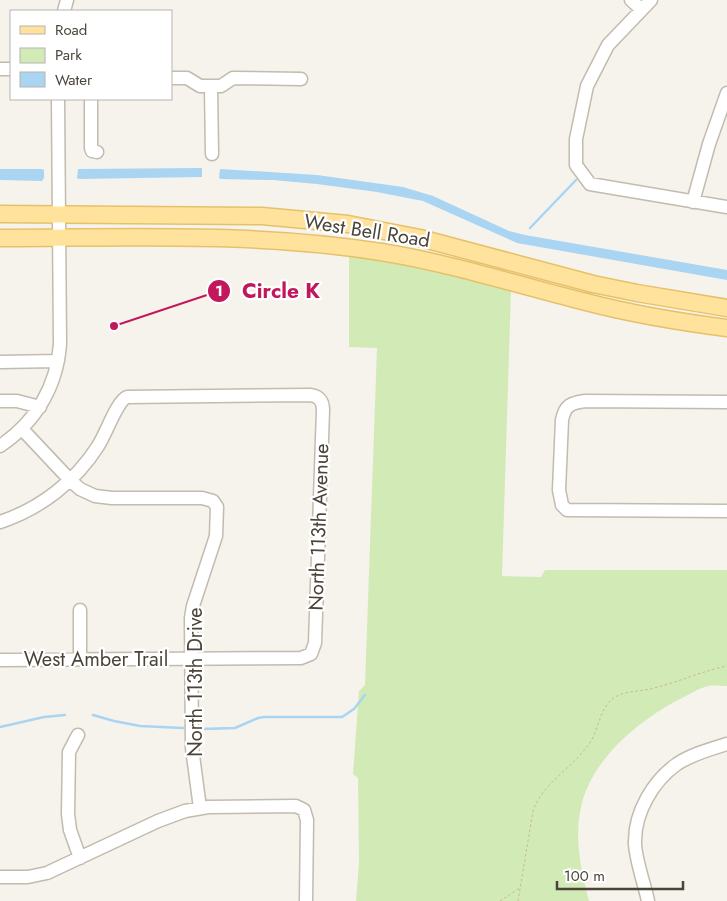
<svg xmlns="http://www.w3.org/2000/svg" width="727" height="901" font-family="Jost,sans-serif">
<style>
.green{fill:#d2eab5}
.water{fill:#a9d4f2}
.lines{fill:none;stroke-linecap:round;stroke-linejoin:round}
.stream{stroke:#a9d4f2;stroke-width:2.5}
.minor-casing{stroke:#c2bbae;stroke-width:15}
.major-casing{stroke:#e6c16a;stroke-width:19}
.path{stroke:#c4b79f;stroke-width:1;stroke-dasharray:2.5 2.5;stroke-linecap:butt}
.minor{stroke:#fff;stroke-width:12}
.major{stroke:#ffe39c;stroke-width:16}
.labels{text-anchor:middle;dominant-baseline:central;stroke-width:4.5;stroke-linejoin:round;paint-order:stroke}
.street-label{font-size:20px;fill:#4b4439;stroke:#fff}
.leader{fill:none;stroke:#c2185b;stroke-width:2}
.callout-dot{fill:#c2185b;stroke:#fff;stroke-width:2}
.mark-label{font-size:15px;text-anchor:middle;font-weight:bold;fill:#fff}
.callout-label{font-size:21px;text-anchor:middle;font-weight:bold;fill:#c2185b;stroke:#fff;stroke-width:4.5;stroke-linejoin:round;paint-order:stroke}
</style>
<rect width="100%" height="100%" fill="#f6f3ec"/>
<path class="green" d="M349 254 419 266 511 289 502 576 541 577 545 570H727V686C721 686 714 685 708 686 700 688 691 693 684 697 641 718 591 759 581 807 574 840 581 869 589 901H356L359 863 358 778 353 774 359 691 365 685 377 348 349 347Z"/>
<path class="water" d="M202 168V177L79 179 77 178 78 169Z
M0 169H42L44 170V178L42 181 0 180Z
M220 169 317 175 403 187 433 196 509 231 525 235 727 270V280L517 243 423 201 377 192 317 184 273 180 221 179 219 178Z"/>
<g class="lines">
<path class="stream" d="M530 228 576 180
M93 715 114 721 140 726 183 728
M0 727 44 717 65 715
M202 729 235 728 258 718 264 717H342L354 709 365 695"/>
<g class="minor-casing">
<path id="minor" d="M631 0 641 9
M651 0 608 45 587 86 576 139V165L590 184 727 207
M64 11 67 0
M0 69H11
M171 78H187L200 86H221L233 78 301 79
M211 86 212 154
M91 99V148L92 151 97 152
M693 202 709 144 727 93
M0 362 58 361
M0 401H17L40 407
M727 402 585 401C571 403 565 405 562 420L559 490 562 505 567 510 727 511
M22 429 70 480 80 489 95 496 112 498H202L213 501 217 507 216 536 193 606 191 618 192 748 200 808
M0 446C36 422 57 386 60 344L58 99
M0 522C40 509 76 481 98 446 106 434 117 401 127 397L310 395C319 396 323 401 323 410L315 643 311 654 301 658 0 660
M80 610V659
M78 735 69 752 68 814 70 830 80 858
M0 877H28L47 873 158 821 185 811 208 807 296 806 304 810 307 820 306 901
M648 901C645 886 634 855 635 841 635 812 653 781 677 764 692 754 711 749 727 744"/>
</g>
<g class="major-casing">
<path id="major" d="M0 214 262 216 348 224 420 238 593 284 637 293 727 308
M0 238C127 238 255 232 381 252 450 263 518 285 586 302 632 314 680 322 727 328"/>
</g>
<path class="path" d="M500 901 520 888
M518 901 533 811C542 784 572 768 589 744 600 729 599 705 617 696 629 690 641 692 654 688 679 682 702 671 727 666"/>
<use href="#minor" class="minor"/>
<use href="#major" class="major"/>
</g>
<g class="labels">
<g class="street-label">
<text transform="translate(367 231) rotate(9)">West Bell Road</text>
<text transform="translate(319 527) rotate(-88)">North 113th Avenue</text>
<text x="96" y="659">West Amber Trail</text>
<text transform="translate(195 682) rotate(-90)">North 113th Drive</text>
</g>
</g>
<path class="leader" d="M114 326L219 291"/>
<g class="callout-dot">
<circle cx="114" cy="326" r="5"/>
<circle cx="219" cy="291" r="12"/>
</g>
<g class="mark-label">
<text x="219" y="296">1</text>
</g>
<g class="callout-label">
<text x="281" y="298">Circle K</text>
</g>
<rect x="10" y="10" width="162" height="90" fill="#ffffff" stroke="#b7b4b0"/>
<rect x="20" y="26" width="25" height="8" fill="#ffe39c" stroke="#b7b4b0"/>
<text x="55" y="35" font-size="15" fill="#4b4439">Road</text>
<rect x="20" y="48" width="25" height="15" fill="#d2eab5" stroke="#b7b4b0"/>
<text x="55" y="60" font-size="15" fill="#4b4439">Park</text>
<rect x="20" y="72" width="25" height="15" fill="#a9d4f2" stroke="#b7b4b0"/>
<text x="55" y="85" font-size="15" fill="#4b4439">Water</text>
<path d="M557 881v8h126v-8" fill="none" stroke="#4b4439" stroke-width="2.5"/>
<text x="564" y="881" font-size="15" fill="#4b4439" stroke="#ffffff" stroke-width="4" paint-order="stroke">100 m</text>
</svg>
